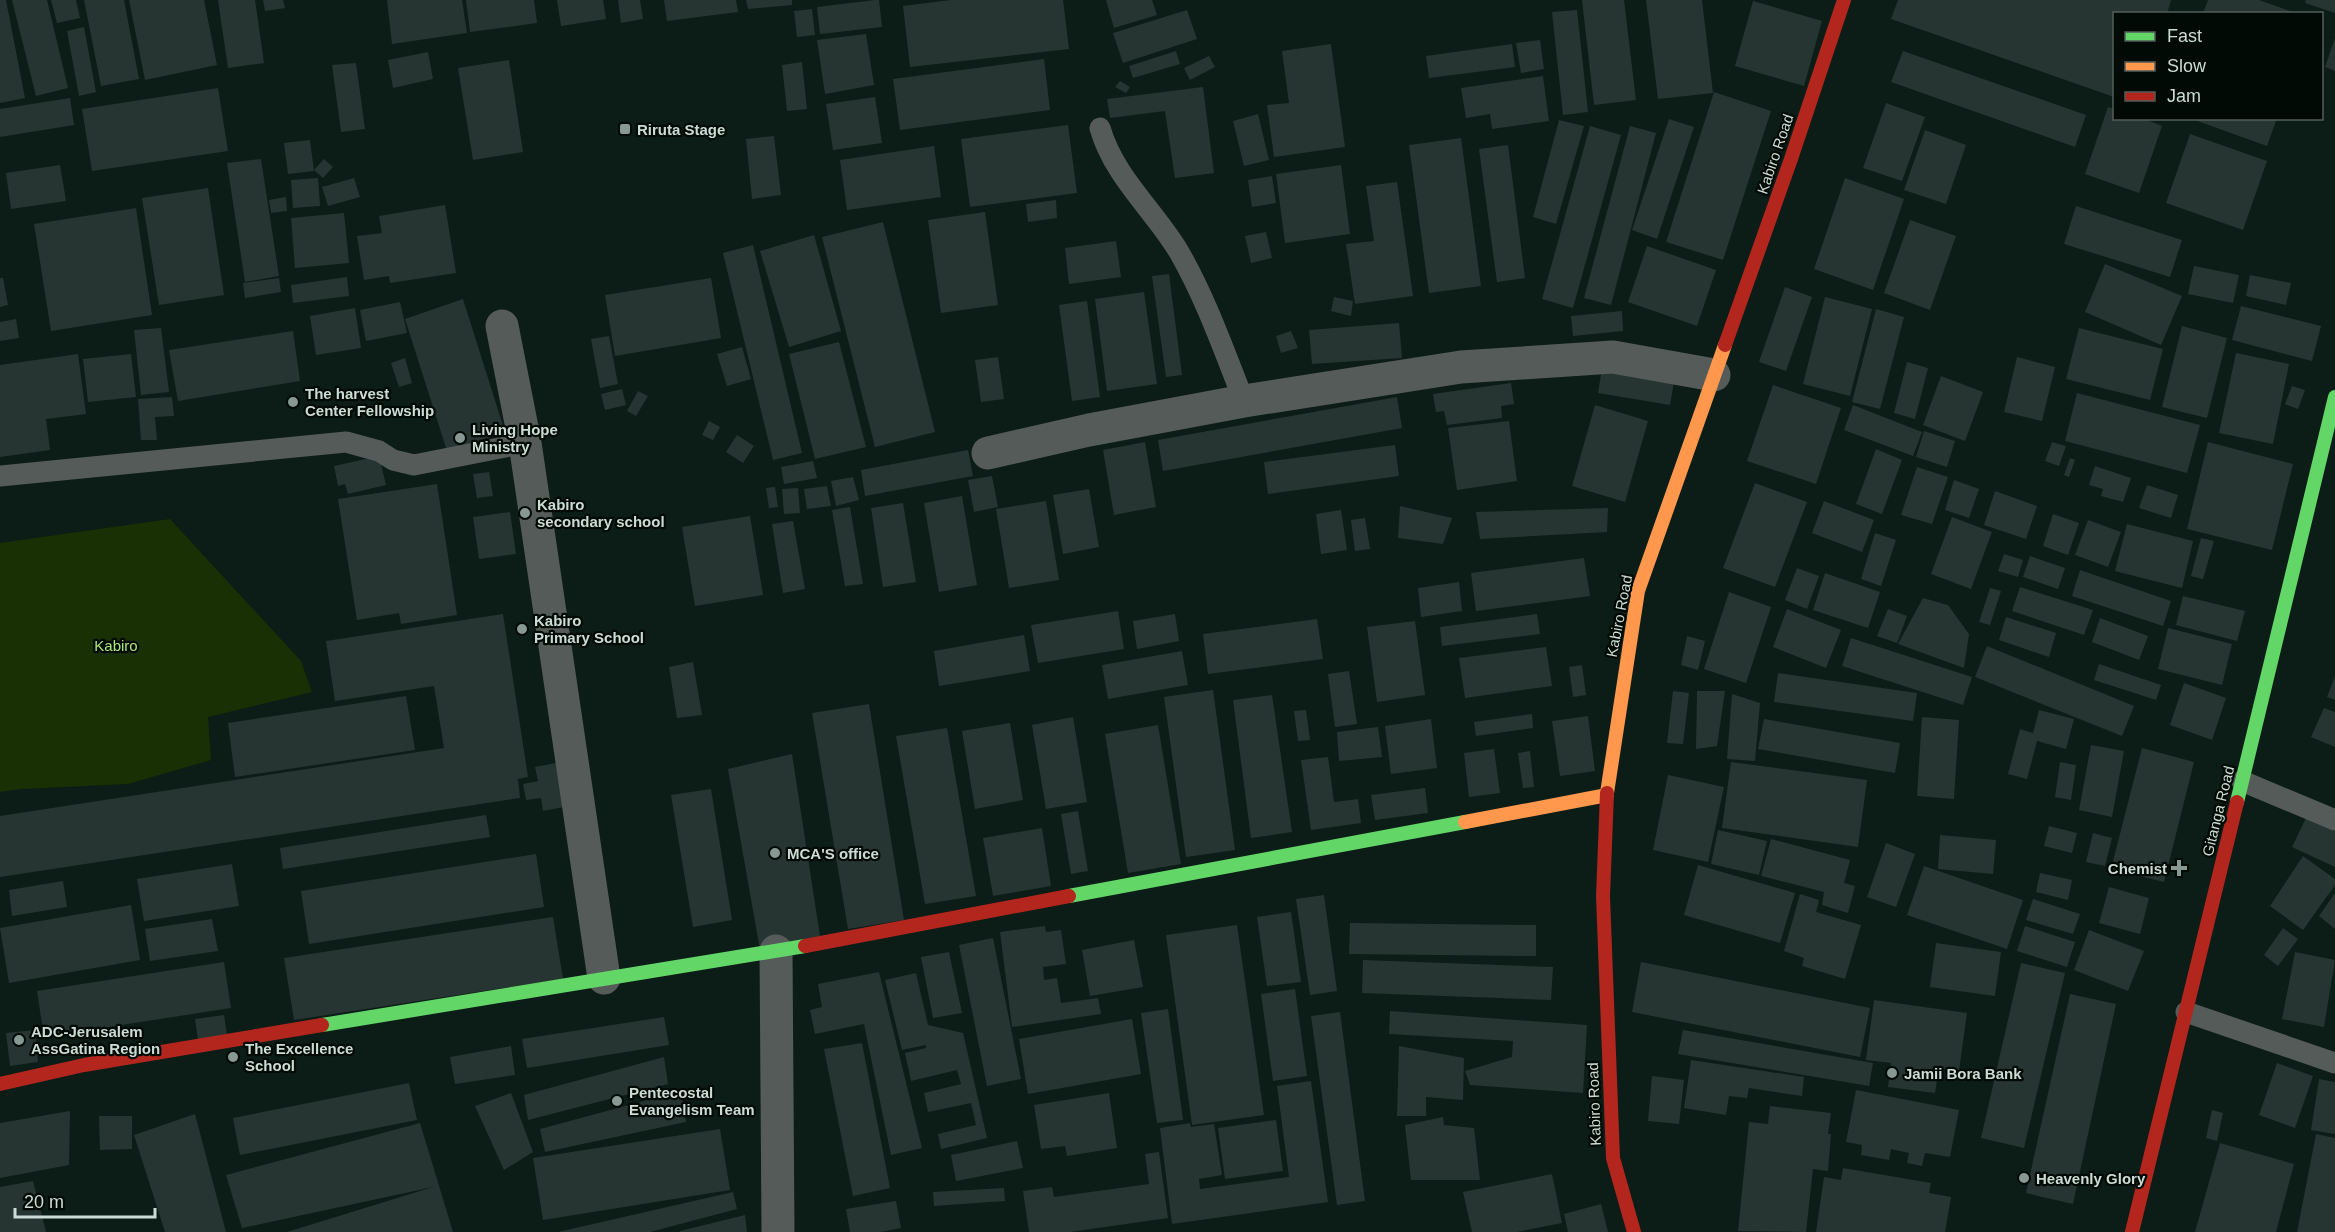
<svg xmlns="http://www.w3.org/2000/svg" width="2335" height="1232" font-family="Arial,sans-serif">
<style>
.green{fill:#193004}
.building{fill:#263532}
.lines{fill:none;stroke-linecap:round;stroke-linejoin:round}
.lane{stroke:#555b58;stroke-width:21}
.street{stroke:#555b58;stroke-width:33}
.fast{stroke:#63d668;stroke-width:14}
.slow{stroke:#ff974d;stroke-width:14}
.jam{stroke:#b3261e;stroke-width:14}
.poi-dot{fill:#889892;stroke:#020a06;stroke-width:2}
.labels{text-anchor:middle;dominant-baseline:central;stroke-width:4.5;stroke-linejoin:round;paint-order:stroke}
.poi-label{font-size:15px;font-weight:bold;fill:#cbdbd5;stroke:#020a06;text-anchor:start}
.street-label{font-size:15px;fill:#cbdbd5;stroke:#020a06}
.park-label{font-size:15px;fill:#abe47d;stroke:#020a06}
</style>
<rect width="100%" height="100%" fill="#0c1c17"/>
<path class="green" d="M170 519 301 661 312 692 208 717 211 760 128 784 21 789 0 792V543Z"/>
<path class="building" d="M0 0H6L25 98 0 103Z
M12 0H47L68 88 36 96Z
M51 0H76L80 18 57 23Z
M84 0H124L139 79 101 86Z
M129 0H204L217 65 145 80Z
M218 0H255L264 63 228 68Z
M263 0H283L285 8 265 11Z
M387 0H462L467 33 392 44Z
M466 0H534L537 23 470 32Z
M557 0H603L606 19 561 26Z
M618 0H640L643 19 621 23Z
M664 0H736L738 12 667 21Z
M746 0H792V5L748 9Z
M875 0H879L882 27 820 34 817 7Z
M951 0H1063L1069 49 910 67 903 6Z
M1106 0H1152L1157 15 1114 28Z
M1582 0H1624L1636 100 1594 105Z
M1646 0H1702L1713 93 1658 99Z
M1898 0H2171L2167 14H2114V97L1891 19Z
M2208 0H2259L2296 13 2206 14 2203 13Z
M2306 0H2335V13L2305 3Z
M1753 1 1822 21 1804 86 1735 66Z
M812 9 815 35 797 37 794 11Z
M1187 10 1197 39 1123 63 1113 33Z
M1577 10 1588 112 1563 115 1552 12Z
M84 27 96 92 79 96 67 31Z
M866 34 874 85 825 94 817 40Z
M2335 38V71L2325 67Z
M1540 40 1544 69 1521 73 1516 43Z
M1331 44 1345 147 1274 157 1267 105 1289 103 1282 51Z
M1512 44 1515 67 1429 78 1426 56Z
M1176 51 1180 64 1133 78 1129 66Z
M1903 51 2086 115 2075 147 1891 82Z
M428 52 433 79 393 88 388 60Z
M1209 56 1215 67 1190 80 1184 68Z
M1044 59 1050 110 900 130 893 79Z
M509 60 523 152 473 160 458 68Z
M802 62 807 109 787 111 782 65Z
M356 63 365 129 341 132 332 65Z
M1543 76 1549 121 1492 129 1490 114 1466 118 1461 88Z
M1120 81 1130 87 1126 93 1115 87Z
M1203 87 1214 173 1175 178 1165 111 1110 118 1107 99Z
M218 88 228 151 92 171 82 109Z
M1714 92 1771 111 1723 260 1666 242Z
M875 97 882 143 833 150 826 104Z
M70 98 74 125 0 137V109Z
M1886 103 1925 117 1902 181 1863 168Z
M2108 107 2114 109V118H2142L2162 126 2139 193 2085 174Z
M1258 114 1269 160 1244 166 1233 121Z
M2189 118H2277L2267 146Z
M1669 119 1694 127 1657 239 1632 230Z
M1559 120 1584 126 1556 224 1533 217Z
M1068 125 1077 193 970 207 961 139Z
M1590 126 1621 135 1573 308 1542 299Z
M1630 126 1656 133 1611 305 1584 298Z
M1925 130 1966 145 1946 204 1904 190Z
M2190 134 2267 161 2243 230 2166 203Z
M774 136 781 195 752 199 746 139Z
M1461 138 1481 286 1429 293 1409 145Z
M310 140 314 171 288 174 284 143Z
M1508 145 1525 278 1497 282 1479 149Z
M934 146 941 197 847 210 840 160Z
M261 159 279 276 245 282 227 163Z
M324 159 333 167 323 178 314 170Z
M60 165 66 201 11 209 6 173Z
M1341 165 1350 234 1285 243 1276 174Z
M1272 176 1276 203 1252 207 1248 180Z
M318 178 320 206 293 208 291 180Z
M354 178 360 197 328 206 322 187Z
M1845 178 1904 199 1873 290 1814 269Z
M1397 182 1413 296 1355 304 1346 244 1374 241 1366 186Z
M208 188 224 295 159 305 142 198Z
M286 197 287 211 271 213 269 200Z
M1056 200 1057 218 1028 222 1026 204Z
M445 205 456 273 390 283 389 276 364 280 357 236 382 233 379 216Z
M2076 206 2182 240 2170 277 2064 244Z
M136 208 152 315 51 331 34 224Z
M985 212 998 305 941 313 928 220Z
M344 213 349 263 295 268 291 218Z
M1910 220 1956 236 1930 310 1884 293Z
M883 222 935 432 875 447 822 237Z
M1266 232 1272 258 1251 263 1245 236Z
M814 235 841 331 789 347 760 251Z
M1116 241 1121 277 1069 284 1065 248Z
M753 245 802 453 773 460 723 253Z
M1647 246 1716 270 1697 326 1628 302Z
M2105 264 2182 296 2161 345 2085 312Z
M2194 266 2239 275 2233 303 2188 294Z
M1169 274 1182 375 1166 377 1152 276Z
M2250 275 2291 283 2286 305 2246 296Z
M347 277 349 296 293 303 291 285Z
M0 278H3L8 305 0 307Z
M279 278 281 292 245 298 243 283Z
M711 278 721 338 615 356 605 295Z
M1785 287 1812 297 1786 371 1759 362Z
M1144 292 1157 384 1107 391 1095 299Z
M1334 297 1353 301 1351 316 1331 311Z
M1825 297 1872 309 1850 396 1803 384Z
M463 299 505 432 447 451 405 319Z
M1087 301 1100 397 1072 401 1059 305Z
M400 302 407 333 366 341 360 310Z
M2241 306 2321 326 2312 361 2232 340Z
M355 308 361 348 316 355 310 316Z
M1876 309 1904 317 1880 409 1852 402Z
M1622 311 1623 331 1573 336 1571 316Z
M16 319 19 338 0 341V322Z
M1399 323 1402 358 1312 364 1309 330Z
M2182 326 2227 338 2207 418 2162 407Z
M161 328 169 392 141 395 134 330Z
M2079 328 2163 349 2150 400 2066 379Z
M293 331 300 381 178 401 169 350Z
M1291 331 1298 348 1281 353 1276 336Z
M609 336 618 384 600 388 591 339Z
M839 342 866 447 815 459 789 354Z
M742 347 751 379 727 386 717 354Z
M2236 353 2289 364 2273 444 2219 433Z
M78 354 86 414 46 419 50 450 0 457V365Z
M131 354 136 397 88 402 83 359Z
M998 357 1004 399 981 402 975 360Z
M2017 357 2055 367 2042 421 2004 412Z
M405 358 412 383 399 387 391 363Z
M1907 362 1928 368 1915 419 1894 413Z
M1602 369 1674 382 1670 405 1598 393Z
M1941 376 1983 392 1965 441 1923 425Z
M1511 383 1514 404 1501 406 1502 418 1447 425 1444 411 1436 412 1433 394Z
M1773 385 1841 408 1816 484 1747 461Z
M2292 386 2305 390 2298 409 2285 404Z
M622 389 626 405 605 410 601 394Z
M638 391 648 396 636 416 627 411Z
M2077 393 2200 425 2187 473 2065 441Z
M172 397 174 416 155 417 157 440H141L138 399Z
M1397 397 1402 428 1163 471 1158 440Z
M1595 405 1648 421 1625 502 1572 486Z
M1853 405 1922 432 1913 456 1844 430Z
M709 421 720 427 713 440 702 435Z
M1509 421 1517 481 1457 490 1448 428Z
M1924 431 1955 441 1947 467 1916 457Z
M737 435 754 446 743 463 726 452Z
M1145 442 1156 507 1114 515 1103 450Z
M2052 442 2066 446 2059 466 2045 461Z
M2208 442 2293 464 2272 550 2187 529Z
M1395 445 1399 476 1268 494 1264 462Z
M1876 449 1902 460 1882 514 1856 504Z
M968 450 973 476 865 496 861 470Z
M379 456 386 485 348 494 345 484 338 486 334 466Z
M2070 458 2075 460 2069 477 2064 475Z
M813 461 817 478 784 484 781 467Z
M2095 466 2131 478 2123 502 2101 496 2103 489 2089 485Z
M1917 467 1948 477 1932 524 1901 515Z
M489 472 493 496 477 498 473 474Z
M992 476 998 507 974 512 968 480Z
M853 477 859 500 836 506 831 481Z
M1954 480 1979 489 1969 518 1945 510Z
M1755 483 1807 502 1775 587 1723 568Z
M437 484 457 615 401 624 399 613 357 620 338 499Z
M2147 485 2178 495 2171 518 2139 508Z
M827 486 831 506 807 509 804 489Z
M775 487 778 507 769 508 766 488Z
M798 488 800 513 784 514 782 489Z
M1089 489 1099 547 1063 554 1053 495Z
M1995 491 2037 506 2026 539 1984 525Z
M962 496 977 585 939 592 924 503Z
M1046 501 1059 580 1009 588 996 509Z
M1824 501 1874 520 1862 552 1812 533Z
M903 503 916 582 883 587 871 508Z
M1400 506 1452 518 1443 544 1398 538Z
M850 507 863 584 845 586 832 510Z
M1608 508 1607 532 1480 539 1476 512Z
M1341 510 1347 550 1321 554 1316 514Z
M510 512 516 554 479 559 473 517Z
M2053 514 2079 523 2068 555 2043 546Z
M750 516 763 595 695 606 682 527Z
M1952 517 1992 532 1971 589 1931 574Z
M1365 518 1370 549 1355 551 1351 520Z
M2088 520 2121 532 2108 567 2075 555Z
M793 521 805 589 783 593 772 524Z
M2127 524 2193 541 2182 588 2115 571Z
M1875 533 1896 540 1881 586 1861 579Z
M2201 538 2214 541 2203 579 2191 576Z
M2004 554 2023 560 2018 577 1998 571Z
M2030 556 2065 568 2058 589 2023 577Z
M1584 558 1590 596 1476 611 1471 573Z
M1797 568 1819 576 1807 609 1785 600Z
M2080 570 2171 601 2163 626 2072 596Z
M1825 573 1880 592 1868 628 1813 610Z
M1459 582 1462 611 1421 617 1418 588Z
M2020 587 2093 610 2084 635 2012 611Z
M1990 588 2001 591 1990 625 1979 622Z
M1729 592 1771 607 1746 683 1704 669Z
M2183 596 2245 611 2237 641 2176 625Z
M1923 598 1948 605 1969 634 1964 668 1898 644Z
M1787 609 1841 630 1826 668 1773 647Z
M1888 609 1907 616 1897 643 1877 636Z
M1118 611 1124 649 1038 663 1031 625Z
M503 614 528 777 518 779 520 798 0 877V816L444 748 434 686 335 701 326 641Z
M1175 614 1179 641 1137 649 1133 621Z
M1537 614 1540 634 1442 646 1440 627Z
M2006 617 2056 633 2049 657 1999 640Z
M2100 618 2148 636 2139 660 2092 642Z
M1317 619 1323 659 1208 674 1203 634Z
M1415 621 1425 695 1377 702 1367 627Z
M2168 628 2232 644 2222 685 2158 669Z
M1024 635 1030 671 939 686 934 651Z
M1687 636 1705 641 1698 670 1681 665Z
M1851 638 1972 677 1963 705 1842 666Z
M1987 646 2134 706 2122 736 1975 677Z
M1546 647 1552 686 1465 698 1459 658Z
M1182 651 1188 685 1108 699 1102 665Z
M693 662 702 715 677 718 669 667Z
M2099 664 2161 685 2156 700 2094 680Z
M1582 665 1586 695 1573 697 1569 667Z
M1349 671 1357 724 1335 727 1328 674Z
M1778 673 1917 693 1913 721 1774 702Z
M2335 676V700L2327 697Z
M2184 683 2226 698 2212 740 2170 725Z
M1213 690 1235 850 1186 857 1164 697Z
M1673 691 1689 693 1683 744 1667 743Z
M1697 691H1725L1717 746 1696 749Z
M1732 694 1760 703 1755 761 1727 759Z
M1272 695 1292 832 1251 838 1233 700Z
M406 696 415 750 235 777 228 723Z
M869 704 904 920 848 929 812 713Z
M2324 708 2335 712V747L2311 737Z
M1306 710 1310 740 1298 741 1294 711Z
M2039 710 2074 719 2066 749 2037 741 2027 779 2008 774 2020 729 2033 733Z
M1532 714 1533 728 1476 736 1474 722Z
M1588 716 1595 771 1560 776 1552 721Z
M1073 717 1087 802 1046 809 1032 725Z
M1922 717 1959 720 1954 799 1917 796Z
M1431 719 1437 768 1391 774 1385 726Z
M1764 719 1900 743 1895 773 1758 749Z
M1010 723 1023 800 975 809 962 731Z
M1158 725 1181 864 1128 873 1105 734Z
M1378 727 1382 757 1339 761 1337 732Z
M947 728 976 896 925 904 896 736Z
M2091 745 2124 751 2112 817 2079 810Z
M2142 748 2194 762 2164 882 2111 869Z
M1494 749 1500 793 1469 797 1464 753Z
M1530 751 1534 787 1523 788 1518 753Z
M792 754 820 936 760 950 728 769Z
M1328 757 1334 802 1358 799 1361 823 1311 830 1301 760Z
M561 762 569 806 543 811 541 798 526 800 523 784 538 781 535 767Z
M1731 762 1867 780 1858 847 1722 828Z
M2060 762 2076 765 2071 800 2055 797Z
M1668 775 1724 787 1708 862 1653 850Z
M1425 788 1428 813 1375 820 1371 795Z
M711 789 732 920 693 927 671 795Z
M1078 811 1088 871 1071 874 1061 814Z
M486 815 490 837 283 869 280 848Z
M2306 818 2335 831V867L2292 847Z
M2049 826 2077 833 2072 853 2044 846Z
M1042 828 1051 886 993 896 983 838Z
M1718 830 1767 841 1759 875 1711 864Z
M2093 833 2112 838 2105 866 2086 862Z
M1940 835 1996 840 1993 874 1938 869Z
M1771 839 1850 860 1844 883 1855 886 1848 913 1822 905 1824 892 1761 876Z
M1886 843 1915 854 1896 907 1867 897Z
M536 854 544 907 309 944 301 891Z
M2303 856 2335 879V885L2303 930 2270 906Z
M232 864 239 906 144 921 137 879Z
M1698 865 1795 893 1780 943 1684 915Z
M1924 866 2023 900 2007 949 1907 915Z
M2040 873 2072 880 2068 900 2036 892Z
M63 881 67 907 12 916 9 890Z
M2109 887 2149 898 2140 934 2099 923Z
M2335 893V929L2319 916Z
M1800 894 1819 900 1816 912 1861 925 1845 979 1802 966 1804 958 1784 951Z
M1324 895 1337 991 1310 995 1296 899Z
M2033 899 2080 914 2073 934 2026 920Z
M131 905 140 960 9 983 0 928Z
M1291 912 1301 982 1267 986 1257 917Z
M553 917 563 979 294 1020 284 958Z
M212 919 218 951 150 961 145 929Z
M1350 923 1536 925V956L1349 954Z
M1237 925 1264 1115 1192 1125 1166 935Z
M1045 926 1046 932 1061 930 1066 964 1043 967 1044 980 1057 978 1061 1003 1098 998 1101 1014 1012 1027 1000 932Z
M2025 926 2075 942 2067 967 2017 951Z
M2283 928 2298 939 2278 966 2264 955Z
M2089 930 2144 951 2128 991 2074 970Z
M993 938 1021 1079 987 1086 959 945Z
M1134 940 1143 987 1090 996 1082 950Z
M1936 943 2001 952 1995 996 1930 987Z
M949 952 962 1013 933 1018 921 957Z
M2295 952 2335 960 2324 1027 2282 1019Z
M1363 960 1553 967 1551 1000 1362 993Z
M224 962 231 1008 44 1037 37 991Z
M1641 962 1870 1008 1860 1057 1632 1012Z
M2021 963 2065 973 2024 1148 1981 1138Z
M879 972 922 1148 891 1155 864 1024 815 1034 810 1010 822 1007 818 984Z
M916 973 928 1025 963 1033 987 1138 941 1149 938 1134 976 1125 971 1103 928 1112 924 1093 961 1084 957 1070 911 1081 905 1053 926 1048V1045L902 1050 885 980Z
M1295 989 1307 1076 1273 1081 1261 994Z
M2070 994 2116 1004 2073 1204 2026 1193Z
M1874 1000 1967 1013 1959 1071 1939 1068 1935 1093 1888 1087 1891 1063 1866 1060Z
M1168 1009 1183 1120 1157 1123 1141 1013Z
M1390 1011 1587 1025 1583 1093 1470 1085 1465 1071 1512 1057 1513 1041 1389 1034Z
M1340 1012 1365 1201 1337 1205 1311 1016Z
M224 1015 227 1035 198 1040 195 1019Z
M664 1017 669 1045 527 1068 522 1039Z
M1132 1019 1141 1074 1028 1094 1019 1039Z
M35 1030 38 1062 10 1066 6 1033Z
M1683 1030 1873 1063 1869 1086 1678 1054Z
M862 1043 890 1188 853 1196 824 1049Z
M511 1046 515 1075 455 1084 450 1057Z
M1399 1046 1464 1058 1463 1100 1426 1097V1116H1397Z
M664 1057 668 1084 528 1120 524 1095Z
M1691 1060 1804 1077 1802 1096 1749 1088 1747 1098 1729 1096 1726 1115 1684 1108Z
M2277 1063 2313 1076 2295 1128 2259 1115Z
M1652 1076 1684 1080 1679 1124 1648 1121Z
M2319 1079 2335 1082V1134L2311 1130Z
M1311 1081 1328 1202 1172 1224 1160 1128 1190 1123 1191 1127 1214 1124 1222 1175 1199 1179 1200 1189 1289 1177 1277 1086Z
M409 1083 417 1120 240 1155 233 1118Z
M1856 1090 1959 1110 1950 1157 1925 1153 1922 1166 1907 1163 1909 1153 1891 1149 1889 1160 1861 1155 1862 1145 1846 1142Z
M681 1091 686 1122 545 1152 540 1129Z
M511 1093 533 1152 504 1170 475 1106Z
M1109 1093 1117 1148 1067 1156 1065 1146 1041 1149 1034 1105Z
M1770 1106 1831 1113 1828 1134H1831L1828 1171 1813 1169 1806 1232 1738 1231 1749 1122 1768 1124Z
M2212 1110 2223 1113 2217 1141 2206 1138Z
M70 1111 69 1165 0 1178V1123Z
M195 1114 226 1232H165L134 1135Z
M99 1116H132V1149L100 1150Z
M1443 1117 1444 1125 1474 1128 1480 1180H1411L1405 1125Z
M1276 1120 1283 1171 1225 1179 1218 1128Z
M420 1123 453 1232H287L433 1187 242 1228 226 1175Z
M720 1129 730 1190 543 1220 533 1158Z
M2316 1134 2335 1138V1232H2297Z
M1017 1141 1023 1168 956 1181 951 1155Z
M2220 1143 2294 1164 2276 1232H2195Z
M1159 1152 1168 1218 1070 1232H1029L1023 1191 1052 1187 1054 1197 1149 1184 1145 1154Z
M1843 1168 1931 1183 1929 1193 1951 1197 1945 1232H1816L1824 1177 1841 1180Z
M1552 1174 1562 1223 1517 1232H1472L1463 1192Z
M33 1181 46 1232H0V1187Z
M1004 1188 1005 1201 934 1206 933 1192Z
M733 1192 737 1209 650 1232H558Z
M896 1201 901 1228 880 1232H850L846 1209Z
M1601 1204 1608 1232H1568L1564 1214Z
M745 1215 747 1232H680V1231Z"/>
<g class="lines">
<path class="lane" d="M1100 128C1114 177 1154 210 1179 252 1206 299 1224 351 1244 401
M0 476 346 442 379 451 393 460 414 465 525 443
M2242 781 2335 820
M2186 1012 2335 1063"/>
<path class="street" d="M502 326 525 443 604 978
M988 453 1089 430 1244 401 1461 367 1613 357 1714 375
M776 951 778 1232"/>
<path class="fast" d="M2237 802 2335 397
M1069 896 1465 822
M322 1025 805 946"/>
<path class="slow" d="M1607 793 1638 591 1725 345
M1465 822 1607 795"/>
<path class="jam" d="M1725 345 1791 159 1844 0
M1607 793 1603 896 1613 1158 1634 1232
M805 946 1069 896
M0 1084 84 1065 322 1025
M2132 1232 2237 802"/>
</g>
<g class="poi-dot">
<rect x="619" y="123" width="12" height="12" rx="3"/>
<circle cx="293" cy="402" r="6"/>
<circle cx="460" cy="438" r="6"/>
<circle cx="525" cy="513" r="6"/>
<circle cx="522" cy="629" r="6"/>
<circle cx="775" cy="853" r="6"/>
<path d="M2176 859h6v6h6v6h-6v6h-6v-6h-6v-6h6z"/>
<circle cx="19" cy="1040" r="6"/>
<circle cx="233" cy="1057" r="6"/>
<circle cx="1892" cy="1073" r="6"/>
<circle cx="617" cy="1101" r="6"/>
<circle cx="2024" cy="1178" r="6"/>
</g>
<g class="labels">
<g class="poi-label">
<text x="637" y="129">Riruta Stage</text>
<text x="305" y="393">The harvest<tspan x="305" dy="17">Center Fellowship</tspan></text>
<text x="472" y="429">Living Hope<tspan x="472" dy="17">Ministry</tspan></text>
<text x="537" y="504">Kabiro<tspan x="537" dy="17">secondary school</tspan></text>
<text x="534" y="620">Kabiro<tspan x="534" dy="17">Primary School</tspan></text>
<text x="787" y="853">MCA'S office</text>
<text x="2167" y="868" text-anchor="end">Chemist</text>
<text x="31" y="1031">ADC-Jerusalem<tspan x="31" dy="17">AssGatina Region</tspan></text>
<text x="245" y="1048">The Excellence<tspan x="245" dy="17">School</tspan></text>
<text x="1904" y="1073">Jamii Bora Bank</text>
<text x="629" y="1092">Pentecostal<tspan x="629" dy="17">Evangelism Team</tspan></text>
<text x="2036" y="1178">Heavenly Glory</text>
</g>
<g class="street-label">
<text transform="translate(1775 154) rotate(-71)">Kabiro Road</text>
<text transform="translate(1619 616) rotate(-79)">Kabiro Road</text>
<text transform="translate(2218 811) rotate(-76)">Gitanga Road</text>
<text transform="translate(1594 1104) rotate(-92)">Kabiro Road</text>
</g>
<g class="park-label">
<text x="116" y="645">Kabiro</text>
</g>
</g>
<rect x="2113" y="12" width="210" height="108" fill="#020a06" stroke="#525e59" stroke-width="1.5"/>
<rect x="2125" y="32" width="30" height="9" fill="#63d668" stroke="#525e59" stroke-width="1.5"/>
<text x="2167" y="42" font-size="18" fill="#cbdbd5">Fast</text>
<rect x="2125" y="62" width="30" height="9" fill="#ff974d" stroke="#525e59" stroke-width="1.5"/>
<text x="2167" y="72" font-size="18" fill="#cbdbd5">Slow</text>
<rect x="2125" y="92" width="30" height="9" fill="#b3261e" stroke="#525e59" stroke-width="1.5"/>
<text x="2167" y="102" font-size="18" fill="#cbdbd5">Jam</text>
<path d="M15 1208v9h140v-9" fill="none" stroke="#cbdbd5" stroke-width="3"/>
<text x="24" y="1208" font-size="18" fill="#cbdbd5" stroke="#020a06" stroke-width="4.5" paint-order="stroke">20 m</text>
</svg>
